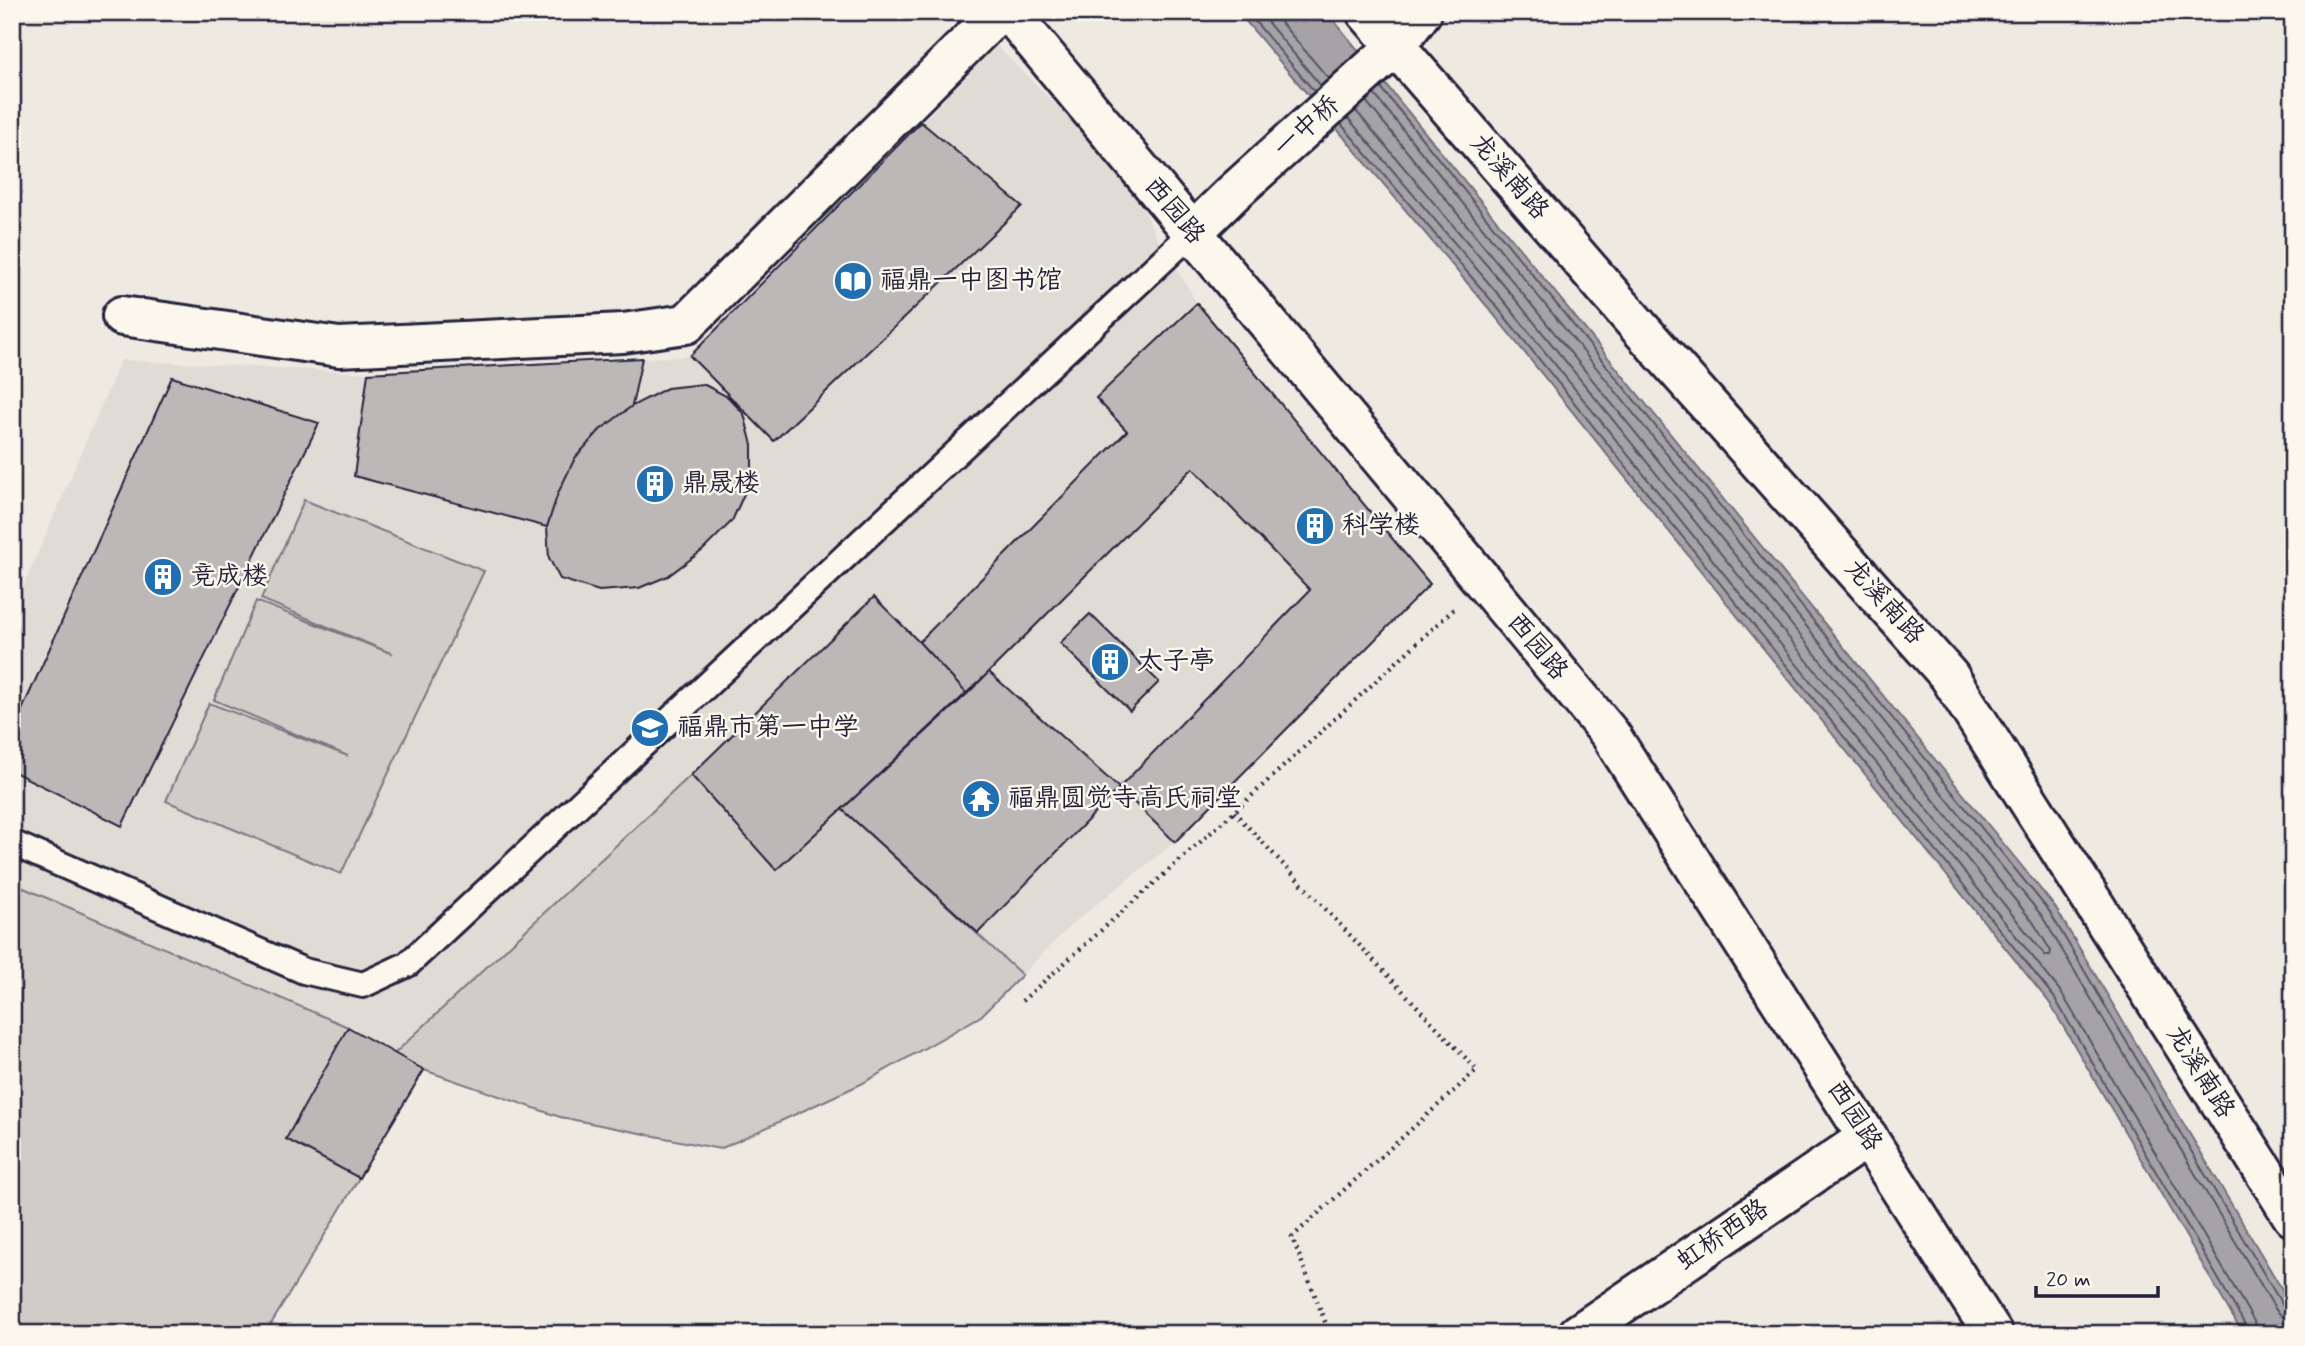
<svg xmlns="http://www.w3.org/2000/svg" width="2305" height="1346" font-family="Mynerve,'LXGW WenKai TC',sans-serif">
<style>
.built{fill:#dfdbd5}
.green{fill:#d0cdc9;stroke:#797882;stroke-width:2}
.water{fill:#a6a3a7;stroke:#716f7c;stroke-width:2}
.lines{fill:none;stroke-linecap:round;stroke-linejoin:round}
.shore{stroke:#575666;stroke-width:2}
.building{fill:#bcb8b8;stroke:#22223b;stroke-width:2}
.service-casing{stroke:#22223b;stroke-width:30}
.minor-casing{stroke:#22223b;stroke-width:44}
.secondary-casing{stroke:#22223b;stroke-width:44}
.path{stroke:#22223b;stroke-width:4.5;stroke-dasharray:2 5;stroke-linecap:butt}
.service{stroke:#fbf7ec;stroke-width:24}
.minor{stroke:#fbf7ec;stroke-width:38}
.secondary{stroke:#fbf7ec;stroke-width:38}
.labels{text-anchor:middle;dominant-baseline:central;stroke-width:5;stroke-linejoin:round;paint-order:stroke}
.street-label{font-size:26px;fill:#22223b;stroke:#fbf7ec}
.poi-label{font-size:26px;fill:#22223b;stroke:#fbf7ec;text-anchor:start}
</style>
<rect width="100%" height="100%" fill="#eeeae2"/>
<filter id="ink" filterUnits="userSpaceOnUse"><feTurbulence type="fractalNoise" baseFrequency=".0143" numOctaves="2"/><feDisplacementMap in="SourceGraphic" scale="14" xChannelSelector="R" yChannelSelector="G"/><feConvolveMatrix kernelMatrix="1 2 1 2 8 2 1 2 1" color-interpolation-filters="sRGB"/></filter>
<g filter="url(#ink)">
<path class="built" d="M997 46 1127 176 1160 244 1169 255 1197 303 1430 584 1175 842 1073 923 981 1016 861 1084 720 1149 561 1117 424 1070 265 1334H12V613L121 360 368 373 690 356Z"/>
<path class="green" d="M304 500 484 571 341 874 166 801 209 703 348 756 214 700 256 601 393 654 261 599Z
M691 775 776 869 842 809 1022 975 981 1016 861 1084 720 1149 560 1117 424 1070 394 1054Z
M12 883 348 1027 359 1178 265 1334H12Z"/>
<path class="water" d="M1238 12H1327L2055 907 2293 1308V1334H2243L2049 1002 1491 311Z"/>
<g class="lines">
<path class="shore" d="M1247 12 1314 91
M1259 12 1321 86
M1272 12 1329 79
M1381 88 2049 911 2283 1306 2288 1309 2293 1310
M1374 94 2042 916 2276 1310 2283 1317 2293 1319
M1356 111 1512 295 2045 955H2050L2051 951 2033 922 1366 101
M1348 118 1504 301 2061 992 2255 1323 2257 1334
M1341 124 1497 307 2054 997 2247 1328 2248 1334"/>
</g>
<path class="building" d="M921 122 1022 206 774 441 690 356Z
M1197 303 1430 584 1175 842 1119 788 1310 590 1193 468 967 694 919 642 1127 431 1096 398Z
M642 358 632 406 600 430 575 458 558 493 547 527 354 476 368 373Z
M172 377 319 423 122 826 12 771V732Z
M703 384 728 397 744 414 752 445V476L732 521 703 550 668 576 639 588 599 591 560 579 549 558 547 527 558 493 575 458 600 430 632 406 667 388Z
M874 597 919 642 967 694 776 870 691 775Z
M1090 614 1159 682 1130 711 1060 643Z
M989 672 1119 788 978 933 842 809Z
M348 1027 424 1070 359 1178 286 1139Z"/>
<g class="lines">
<g class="service-casing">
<path id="service" d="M12 843 304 971 363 985 408 964 1192 233"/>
</g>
<g class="minor-casing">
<path id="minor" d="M1366 12 1639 327 1949 676 2293 1217
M1192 233 1233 193 1395 47 1422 12
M122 316 339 347 623 333 686 324 999 12
M1578 1334 1868 1137"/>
</g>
<g class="secondary-casing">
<path id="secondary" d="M1009 12 1610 734 1993 1334"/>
</g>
<path class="path" d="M1234 812 1477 1070 1292 1237 1330 1334
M1022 1001 1234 812 1454 609"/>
<use href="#service" class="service"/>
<use href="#minor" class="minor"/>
<use href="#secondary" class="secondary"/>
</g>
</g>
<defs>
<g id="library-disc" transform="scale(2.0125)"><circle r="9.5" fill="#1f6fb2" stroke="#fbf7ec"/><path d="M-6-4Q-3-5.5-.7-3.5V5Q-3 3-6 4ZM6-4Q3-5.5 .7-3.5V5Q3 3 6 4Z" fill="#fff"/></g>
<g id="building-disc" transform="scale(2.0125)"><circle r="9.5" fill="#1f6fb2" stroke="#fbf7ec"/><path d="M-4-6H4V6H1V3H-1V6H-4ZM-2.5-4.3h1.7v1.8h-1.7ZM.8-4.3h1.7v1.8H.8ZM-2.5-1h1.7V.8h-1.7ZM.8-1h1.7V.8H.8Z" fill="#fff"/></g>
<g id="school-disc" transform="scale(2.0125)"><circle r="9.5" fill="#1f6fb2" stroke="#fbf7ec"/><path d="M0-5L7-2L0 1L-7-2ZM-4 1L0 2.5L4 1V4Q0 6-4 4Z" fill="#fff"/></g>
<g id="temple-disc" transform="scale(2.0125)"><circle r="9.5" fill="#1f6fb2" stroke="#fbf7ec"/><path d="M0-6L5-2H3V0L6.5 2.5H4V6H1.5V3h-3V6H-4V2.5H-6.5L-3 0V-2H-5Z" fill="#fff"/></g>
</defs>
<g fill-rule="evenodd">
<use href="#library-disc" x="853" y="281"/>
<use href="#building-disc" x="655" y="484"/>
<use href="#building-disc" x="1315" y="526"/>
<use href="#building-disc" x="163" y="577"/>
<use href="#building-disc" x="1110" y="662"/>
<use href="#school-disc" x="650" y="728"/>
<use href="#temple-disc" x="981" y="799"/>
</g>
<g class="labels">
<g class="street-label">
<text transform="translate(1307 127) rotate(-42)">一中桥</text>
<text transform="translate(1509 177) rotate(49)">龙溪南路</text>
<text transform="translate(1174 211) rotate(50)">西园路</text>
<text transform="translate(1884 602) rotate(48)">龙溪南路</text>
<text transform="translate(1537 647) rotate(50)">西园路</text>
<text transform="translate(2200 1072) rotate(58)">龙溪南路</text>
<text transform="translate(1854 1116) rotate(57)">西园路</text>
<text transform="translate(1723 1235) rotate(-34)">虹桥西路</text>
</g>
<g class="poi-label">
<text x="880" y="281">福鼎一中图书馆</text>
<text x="682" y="484">鼎晟楼</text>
<text x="1342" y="526">科学楼</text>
<text x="190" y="577">竞成楼</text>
<text x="1137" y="662">太子亭</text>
<text x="677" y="728">福鼎市第一中学</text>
<text x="1008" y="799">福鼎圆觉寺高氏祠堂</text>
</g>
</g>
<rect width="2305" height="1346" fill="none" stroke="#fbf7ec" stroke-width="42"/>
<rect x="21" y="21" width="2263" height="1304" fill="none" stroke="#22223b" stroke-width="2.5" filter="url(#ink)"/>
<path d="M2036 1286v10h122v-10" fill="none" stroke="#22223b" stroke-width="3.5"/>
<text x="2046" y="1286" font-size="21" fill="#22223b" stroke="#fbf7ec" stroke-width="5" paint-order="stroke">20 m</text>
</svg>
